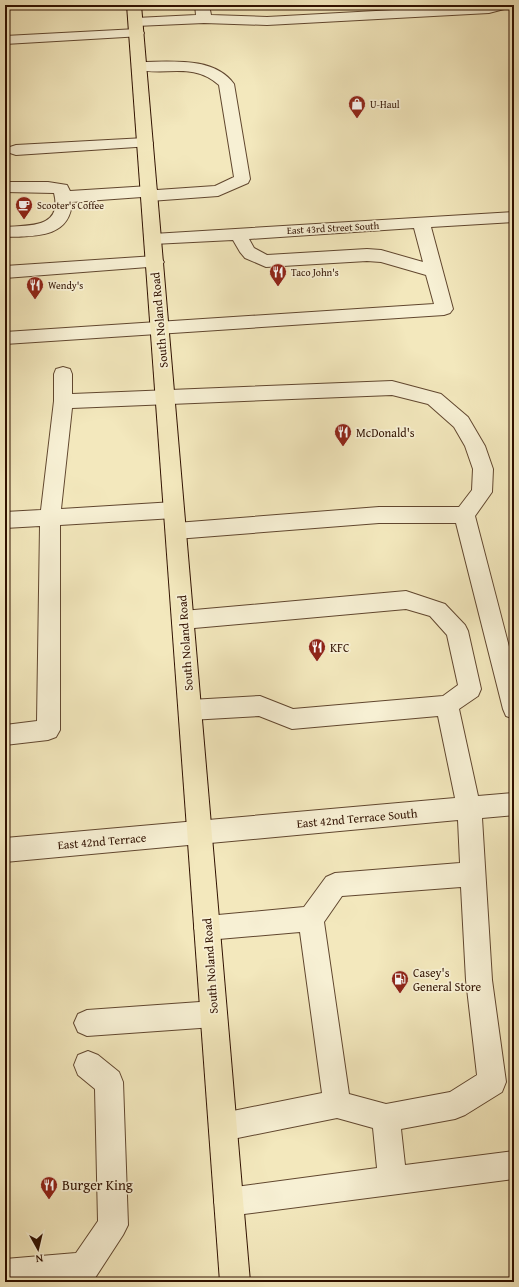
<svg xmlns="http://www.w3.org/2000/svg" width="519" height="1287" font-family="'Gentium Book Plus',serif">
<style>
.lines{fill:none;stroke-linecap:round;stroke-linejoin:round}
.minor-casing{stroke:#61472f;stroke-width:2}
.major-casing{stroke:#301100;stroke-width:2}
.minor{fill:#f7f0d4;fill-rule:evenodd}
.major{fill:#f3e8bd;fill-rule:evenodd}
.labels{text-anchor:middle;dominant-baseline:central;stroke-width:3.5;stroke-linejoin:round;paint-order:stroke}
.far-poi-label{font-size:10px;fill:#301100;stroke:#f7f0d4;text-anchor:start}
.far-street-label{font-size:10px;fill:#301100;stroke:#f7f0d4}
.street-label{font-size:12px;fill:#301100;stroke:#f7f0d4}
.poi-label{font-size:12px;fill:#301100;stroke:#f7f0d4;text-anchor:start}
.near-poi-label{font-size:14px;fill:#301100;stroke:#f7f0d4;text-anchor:start}
</style>
<rect width="100%" height="100%" fill="#f3e8bd"/>
<filter id="stains"><feTurbulence type="fractalNoise" baseFrequency=".005" numOctaves="4"/><feColorMatrix values="0 0 0 0 .2 0 0 0 0 .09 0 0 0 0 .02 0 0 0 .5 -.17"/></filter>
<radialGradient id="worn" r=".72"><stop offset=".6" stop-color="#630" stop-opacity="0"/><stop offset="1" stop-color="#630" stop-opacity=".3"/></radialGradient>
<g class="lines">
<g class="minor-casing">
<path id="minor" d="M195 5H209L211 15 267 17 485 5H510L508 8 489 13 267 25 204 23 136 26 131 25 129 22 131 19 136 18 196 15Z
M137 29 142 30 144 33 142 36 5 44V36Z
M140 62C170 62 214 56 234 84L250 179 248 183 218 196 150 201 144 200 142 197 72 202C70 239 33 236 5 237V227C28 225 63 229 54 193L5 192V182H48L67 185 70 191 149 186 155 187 157 190 215 186 234 177 219 85C192 61 165 77 135 69L133 66 135 63Z
M145 138 151 140 153 143 151 146 16 155 10 153 8 150 10 147 16 145Z
M514 212V222L431 227 453 309 450 313 444 315 5 344V332L434 304 426 275 381 262 367 261 266 267 245 258 240 252 233 240 153 244 147 243 145 239 147 235 153 234ZM414 228 423 262 381 250 367 249 267 255 254 248 249 239Z
M155 256 161 258 164 262 161 266 5 278V266Z
M63 367 70 369 72 374V394L392 381 441 394 468 417 485 446 493 469 492 492 475 516 514 666V719L506 716 503 709 456 523H379L176 539 169 537 166 531 169 525 176 523 379 507H459L472 490 473 469 465 446 454 427 428 404 392 395 72 408 61 509 174 502 181 504 184 510 181 516 174 518 60 525V730L56 737 48 740 5 745V725L37 721 40 526 5 528V512L41 510 54 401V374L56 369Z
M406 591 445 604 465 625 468 631 481 689 478 696 459 709 478 796 514 793V815L482 818 492 980 506 1082 502 1092 465 1115 455 1119 401 1129 405 1165 514 1151V1179L228 1216 218 1212 214 1202 218 1192 228 1188 377 1168 373 1128 337 1118 223 1141 213 1137 209 1127 213 1117 223 1113 322 1093 300 932 207 940 198 937 194 928 198 919 207 916 304 907 326 877 335 873 460 863 458 820 5 862V838L455 798 438 716 292 729 259 716 190 720 182 717 179 710 182 703 190 700 260 696 293 709 443 696 458 685 447 635 430 616 406 609 183 629 175 626 172 620 175 614 183 611ZM461 887 466 980 477 1075 450 1092 386 1104 349 1094 324 922 342 896Z
M214 1001 223 1005 227 1014 223 1023 214 1027 87 1036 78 1032 74 1023 78 1014 87 1010Z
M88 1051 98 1055 119 1072 123 1082 128 1225 123 1235 95 1278 83 1282H5V1259L76 1253 98 1221 95 1089 78 1075 74 1065 78 1055Z"/>
</g>
<g class="major-casing">
<path id="major" d="M127 5H141L250 1282H220Z"/>
</g>
<use href="#minor" class="minor"/>
<use href="#major" class="major"/>
</g>
<defs>
<g id="shop-pin" transform="scale(0.9)"><path d="M0 17L-7.5 6A9.5 9.5 0 1 1 7.5 6Z" fill="#8f2418" stroke="#f7f0d4"/><path d="M-5-2.5h2.3a2.7 3.5 0 0 1 5.4 0H5L5.5 6h-11ZM-1.5-2.5h3a1.5 2.3 0 0 0-3 0Z" fill="#fff"/></g>
<g id="cafe-pin" transform="scale(0.9)"><path d="M0 17L-7.5 6A9.5 9.5 0 1 1 7.5 6Z" fill="#8f2418" stroke="#f7f0d4"/><path d="M-5.5-4.5H6V0H3Q3 3.5 0 3.5H-2.5Q-5.5 3.5-5.5 0ZM3-3.2v2h1.7v-2ZM-6 4.5H4V6H-6Z" fill="#fff"/></g>
<g id="restaurant-pin" transform="scale(0.9)"><path d="M0 17L-7.5 6A9.5 9.5 0 1 1 7.5 6Z" fill="#8f2418" stroke="#f7f0d4"/><path d="M-5-6h1v4h1v-4h1v4h1v-4h1v5L-1.5 .5V6h-2V.5L-5-1ZM5-6V6H3V1.5H1.5Q1.5-4 5-6Z" fill="#fff"/></g>
<g id="fuel-pin" transform="scale(0.9)"><path d="M0 17L-7.5 6A9.5 9.5 0 1 1 7.5 6Z" fill="#8f2418" stroke="#f7f0d4"/><path d="M-5.5-6h7V0h2V4h1.3V-2.5L3-4.5l.8-.8L6-3V5H2.5V1h-1V6h-7ZM-4.2-4.7v3.2H.2V-4.7Z" fill="#fff"/></g>
</defs>
<g fill-rule="evenodd">
<use href="#shop-pin" x="357" y="104"/>
<use href="#cafe-pin" x="24" y="205"/>
<use href="#restaurant-pin" x="278" y="272"/>
<use href="#restaurant-pin" x="35" y="285"/>
<use href="#restaurant-pin" x="343" y="432"/>
<use href="#restaurant-pin" x="317" y="647"/>
<use href="#fuel-pin" x="400" y="979"/>
<use href="#restaurant-pin" x="49" y="1185"/>
</g>
<g class="labels">
<g class="far-poi-label">
<text x="370" y="104">U-Haul</text>
<text x="37" y="205">Scooter's Coffee</text>
<text x="291" y="272">Taco John's</text>
<text x="48" y="285">Wendy's</text>
</g>
<g class="far-street-label">
<text transform="translate(333 228) rotate(-3)">East 43rd Street South</text>
</g>
<g class="street-label">
<text transform="translate(159 320) rotate(-95)">South Noland Road</text>
<text transform="translate(185 643) rotate(-94)">South Noland Road</text>
<text transform="translate(357 818) rotate(-5)">East 42nd Terrace South</text>
<text transform="translate(102 841) rotate(-5)">East 42nd Terrace</text>
<text transform="translate(210 966) rotate(-94)">South Noland Road</text>
</g>
<g class="poi-label">
<text x="356" y="432">McDonald's</text>
<text x="330" y="647">KFC</text>
<text x="413" y="972">Casey's<tspan x="413" dy="14">General Store</tspan></text>
</g>
<g class="near-poi-label">
<text x="62" y="1185">Burger King</text>
</g>
</g>
<rect width="519" height="1287" fill="none" stroke="#f3e8bd" stroke-width="20"/>
<rect x="6" y="6" width="507" height="1275" fill="none" stroke="#301100" stroke-width="2"/>
<rect x="10" y="10" width="499" height="1267" fill="none" stroke="#301100"/>
<g transform="translate(38 1249) rotate(172)" stroke="#f7f0d4" stroke-width="3" paint-order="stroke">
<path d="M0-3L7 15L0 10L-7 15Z" fill="#301100"/>
<text y="-6" font-size="11" font-weight="bold" text-anchor="middle" fill="#301100">N</text>
</g>
<rect width="100%" height="100%" filter="url(#stains)"/>
<rect width="100%" height="100%" fill="url(#worn)"/>
</svg>
